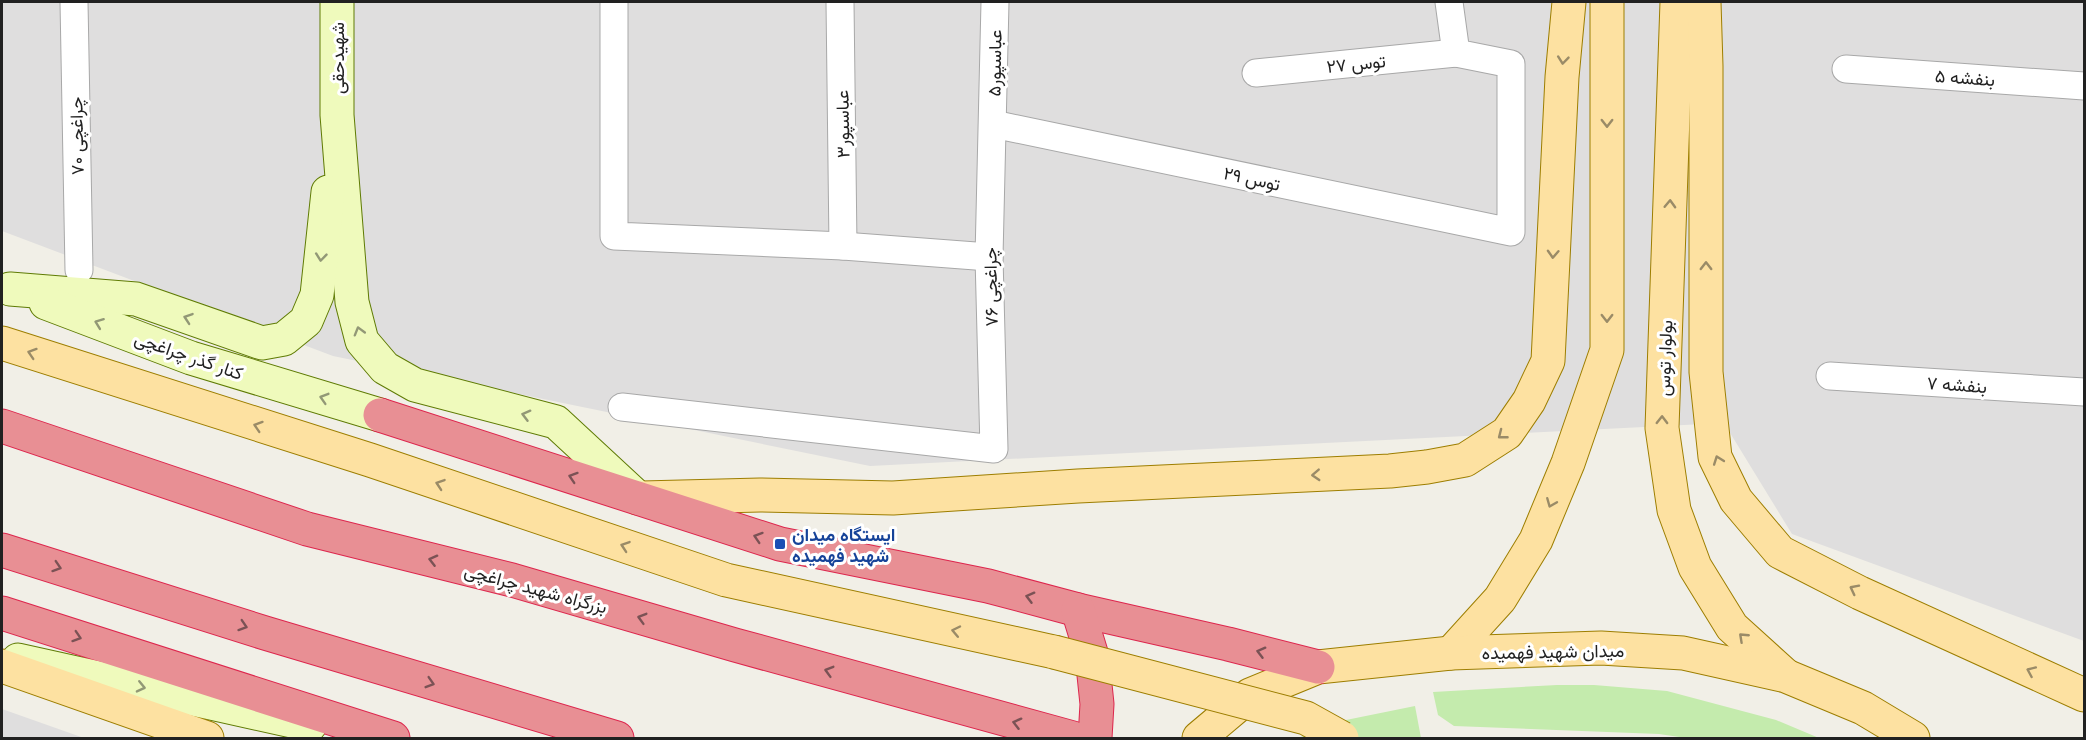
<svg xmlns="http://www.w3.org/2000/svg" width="2086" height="740" viewBox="0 0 2086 740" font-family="'Open Sans',Vazirmatn,sans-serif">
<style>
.residential{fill:#dfdede}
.grass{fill:#c4ebad}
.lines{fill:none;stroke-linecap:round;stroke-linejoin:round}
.street-casing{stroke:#a8a8a8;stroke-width:29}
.secondary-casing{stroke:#5f7b04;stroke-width:35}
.primary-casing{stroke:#9d7e00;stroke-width:35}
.highway-casing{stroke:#dd264d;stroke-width:35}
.street{stroke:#fff;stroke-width:27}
.secondary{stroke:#effabc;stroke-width:33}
.primary{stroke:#fde1a1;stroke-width:33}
.highway{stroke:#e88f94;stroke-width:33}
.primary-bridge-casing{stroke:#9d7e00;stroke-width:35;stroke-linecap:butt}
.primary-bridge{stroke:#fde1a1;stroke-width:33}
.oneway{stroke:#9a8b67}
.oneway2{stroke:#929876}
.oneway3{stroke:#7b5255}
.transit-dot{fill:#1a4fb4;stroke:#fff;stroke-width:2}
.labels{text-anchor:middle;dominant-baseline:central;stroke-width:6;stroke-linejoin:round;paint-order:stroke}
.street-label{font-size:18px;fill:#212121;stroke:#fff}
.transit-label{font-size:18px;font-weight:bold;fill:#164399;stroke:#fff;text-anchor:start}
</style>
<rect width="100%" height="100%" fill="#f1efe7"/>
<g class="residential">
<polygon points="2,2 2084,2 2084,641 1792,534 1724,423 870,466 333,356 2,231"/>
<polygon points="2,709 84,738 2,738"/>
</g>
<g class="grass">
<polygon points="1557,685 1594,685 1667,691 1776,720 1819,738 1686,738 1659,734 1454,726 1438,715 1433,692"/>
<polygon points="1415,706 1421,738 1298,738 1346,720"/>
</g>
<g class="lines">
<g class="street-casing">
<g id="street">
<polyline points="74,2 79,270"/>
<polyline points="614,2 614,236 843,246 989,257"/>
<polyline points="840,2 843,246"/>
<polyline points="1846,69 2084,86"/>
<polyline points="1256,73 1456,53"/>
<polyline points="993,124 1511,232 1511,64 1456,53 1449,2"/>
<polyline points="1830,376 2084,392"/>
<polyline points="622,407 994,449 989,257 995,2"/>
</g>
</g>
<g class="secondary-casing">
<g id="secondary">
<polyline points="337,2 337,115 352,302 362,341 385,368 415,385 556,422 638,498"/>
<polyline points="10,289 136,299 262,343 284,339 306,321 317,295 328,192"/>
<polyline points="46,303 191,358 380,415"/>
<polyline points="18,660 310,725"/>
</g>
</g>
<g class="primary-casing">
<g id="primary">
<polyline points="1677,2 1662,428 1674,510 1695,567 1732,627 1785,675"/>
<polyline points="1704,2 1706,66 1706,372 1715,457 1736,500 1780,552 1860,593 2084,695"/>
<polyline points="2,343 370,460 726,580 1054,652"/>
<polyline points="642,498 760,495 893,498 1078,486 1390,471 1427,467 1465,460 1507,433 1529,401 1548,361 1562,77 1569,2"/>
<polyline points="1451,653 1500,599 1536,540 1568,463 1607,350 1607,2"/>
<polyline points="2,666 207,738"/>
<polyline points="1199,738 1250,695 1318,667 1451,653 1601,648 1683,653 1786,676 1863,708 1913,738"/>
</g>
</g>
<g class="highway-casing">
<g id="highway">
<polyline points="380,415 780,544 988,586 1078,610 1228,644 1318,667"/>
<polyline points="2,426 307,529 512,580 735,645 1073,738"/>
<polyline points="2,550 265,633 617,738"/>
<polyline points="1078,610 1092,656 1097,704 1095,738"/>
<polyline points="2,613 393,738"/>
</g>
</g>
<use href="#street" class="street"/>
<use href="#secondary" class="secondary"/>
<use href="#primary" class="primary"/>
<use href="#highway" class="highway"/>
<g class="primary-bridge-casing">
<polyline id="primary-bridge" points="1054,652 1306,718 1342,738"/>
</g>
<use href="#primary-bridge" class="primary-bridge"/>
</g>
<defs><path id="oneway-chevron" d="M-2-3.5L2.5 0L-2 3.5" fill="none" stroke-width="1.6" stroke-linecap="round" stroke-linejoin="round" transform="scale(1.5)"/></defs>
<g class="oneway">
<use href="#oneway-chevron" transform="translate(1563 60) rotate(96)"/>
<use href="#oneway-chevron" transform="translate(1607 123) rotate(90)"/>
<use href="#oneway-chevron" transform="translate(1670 204) rotate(-88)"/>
<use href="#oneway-chevron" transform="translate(1553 254) rotate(93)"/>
<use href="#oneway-chevron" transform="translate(1706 266) rotate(-90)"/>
<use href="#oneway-chevron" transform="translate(1607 318) rotate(90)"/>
<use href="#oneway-chevron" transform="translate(32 353) rotate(-162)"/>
<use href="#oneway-chevron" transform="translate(1662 420) rotate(-89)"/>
<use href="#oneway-chevron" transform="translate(258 426) rotate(-162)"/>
<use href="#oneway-chevron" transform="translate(1502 435) rotate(142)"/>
<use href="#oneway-chevron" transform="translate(1718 460) rotate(-110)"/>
<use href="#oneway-chevron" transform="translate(1316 475) rotate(177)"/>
<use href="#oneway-chevron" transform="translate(440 484) rotate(-161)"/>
<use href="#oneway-chevron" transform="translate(1551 503) rotate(112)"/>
<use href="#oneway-chevron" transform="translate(625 546) rotate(-161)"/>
<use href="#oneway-chevron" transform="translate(1854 589) rotate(-153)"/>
<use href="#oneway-chevron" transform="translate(956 631) rotate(-168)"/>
<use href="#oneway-chevron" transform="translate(1743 637) rotate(-137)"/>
<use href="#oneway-chevron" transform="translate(2031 671) rotate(-156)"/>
</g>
<g class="oneway2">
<use href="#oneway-chevron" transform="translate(321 257) rotate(96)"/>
<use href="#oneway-chevron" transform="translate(188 318) rotate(-161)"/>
<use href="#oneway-chevron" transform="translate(99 323) rotate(-159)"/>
<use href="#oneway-chevron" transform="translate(359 331) rotate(-106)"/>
<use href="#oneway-chevron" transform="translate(324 398) rotate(-163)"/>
<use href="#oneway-chevron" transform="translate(526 415) rotate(-165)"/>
<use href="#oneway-chevron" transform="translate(141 687) rotate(13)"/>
</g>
<g class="oneway3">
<use href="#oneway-chevron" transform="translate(573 477) rotate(-162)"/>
<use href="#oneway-chevron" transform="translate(758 537) rotate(-162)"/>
<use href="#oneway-chevron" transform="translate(433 560) rotate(-166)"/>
<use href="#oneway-chevron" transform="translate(57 567) rotate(18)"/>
<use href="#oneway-chevron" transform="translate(1030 597) rotate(-165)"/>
<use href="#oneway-chevron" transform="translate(642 618) rotate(-164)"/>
<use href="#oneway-chevron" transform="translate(243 626) rotate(18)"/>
<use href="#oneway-chevron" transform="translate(77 637) rotate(18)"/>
<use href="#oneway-chevron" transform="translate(1261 652) rotate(-165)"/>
<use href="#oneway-chevron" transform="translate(829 671) rotate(-164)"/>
<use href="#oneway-chevron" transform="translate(430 683) rotate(17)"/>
<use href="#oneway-chevron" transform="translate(1017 723) rotate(-165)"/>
</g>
<rect class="transit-dot" x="774" y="538" width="12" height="12" rx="3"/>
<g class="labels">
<g class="street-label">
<text transform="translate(337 58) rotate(-90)">شهیدحقی</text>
<text transform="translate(994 63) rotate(-89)">عباسپور۵</text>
<text transform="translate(1356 63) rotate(-6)">توس ۲۷</text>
<text transform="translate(1965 77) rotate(4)">بنفشه ۵</text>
<text transform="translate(842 124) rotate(-91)">عباسپور۳</text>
<text transform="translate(76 136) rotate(-91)">چراغچی ۷۰</text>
<text transform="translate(1252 178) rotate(12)">توس ۲۹</text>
<text transform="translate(990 287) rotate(-91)">چراغچی ۷۶</text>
<text transform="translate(189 355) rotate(19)">کنار گذر چراغچی</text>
<text transform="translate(1664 358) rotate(-88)">بولوار توس</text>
<text transform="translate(1957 384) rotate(4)">بنفشه ۷</text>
<text transform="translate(536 588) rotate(15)">بزرگراه شهید چراغچی</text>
<text transform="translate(1553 651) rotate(-1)">میدان شهید فهمیده</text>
</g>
<g class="transit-label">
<text x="792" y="534">ایستگاه میدان<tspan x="792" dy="21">شهید فهمیده</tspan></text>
</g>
</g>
<rect width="2086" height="740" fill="none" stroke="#212121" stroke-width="6"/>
</svg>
